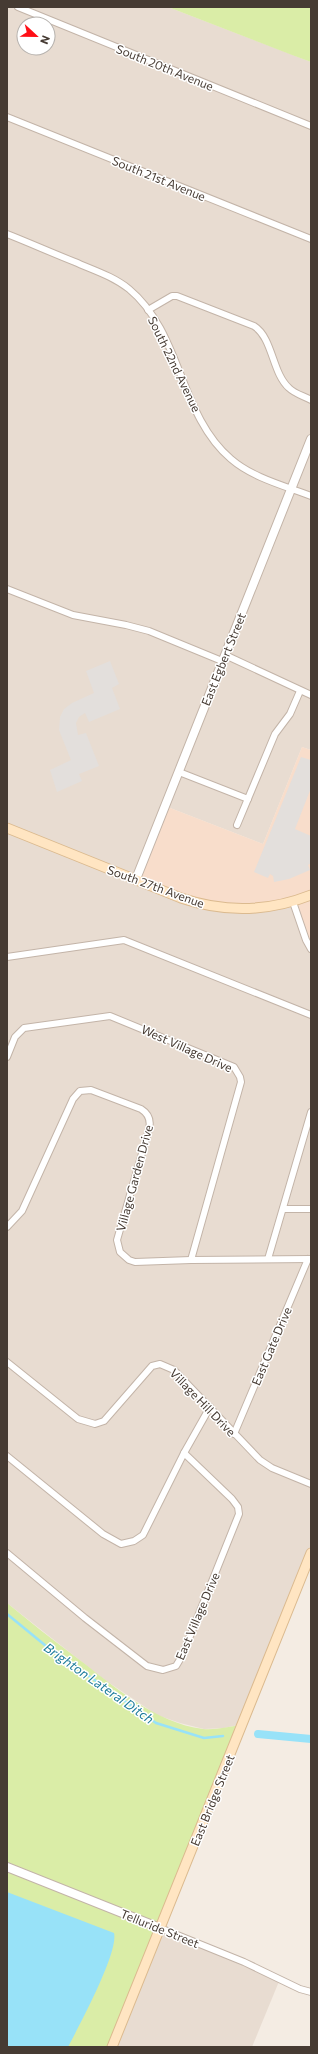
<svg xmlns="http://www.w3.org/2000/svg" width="318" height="2054" viewBox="0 0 318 2054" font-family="Commissioner,sans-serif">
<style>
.residential{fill:#e8dcd1;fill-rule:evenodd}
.commercial{fill:#f8ddcb}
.green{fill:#daeda7}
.parking{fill:#e3dfdc}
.water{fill:#98e2f8}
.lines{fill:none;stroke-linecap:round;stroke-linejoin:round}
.stream{stroke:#98e2f8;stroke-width:2.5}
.canal{stroke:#98e2f8;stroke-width:8}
.minor-casing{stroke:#c3b4a8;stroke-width:8}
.tertiary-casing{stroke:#c3b4a8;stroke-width:10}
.secondary-casing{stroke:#dbba8f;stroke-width:11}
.minor{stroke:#fff;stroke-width:6}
.tertiary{stroke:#fff;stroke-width:8}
.secondary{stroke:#ffe5c2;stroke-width:9}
.labels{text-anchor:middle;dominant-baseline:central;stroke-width:3;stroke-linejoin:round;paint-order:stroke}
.street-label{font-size:12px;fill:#463b33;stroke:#fff}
.water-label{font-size:13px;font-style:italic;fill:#1e7c9b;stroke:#fff}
</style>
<rect width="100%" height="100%" fill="#f4ece3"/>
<g class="residential">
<path d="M7,7h161l143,55v688l-9,-3 -39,97 -98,-38 128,96 18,47v604l-68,171 -19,4 -20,1 -24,-6 -23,-8 -52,-35 -98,-77zM24,24h24v24h-24z"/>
<polygon points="160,1928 280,1979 252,2047 112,2047"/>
</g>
<polygon class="commercial" points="302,747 311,750 311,949 292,902 222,908 136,879 165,806 263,844"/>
<g class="green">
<polygon points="168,7 311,7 311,62 292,55"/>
<path d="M7,1603c23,19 46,37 70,55 37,28 78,65 126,71 13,1 27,-2 40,-5l-131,323h-105z"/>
</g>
<g class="parking">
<polygon points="110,661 119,684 112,688 120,709 89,722 85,713 79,717 76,723 78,735 86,733 99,766 79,774 82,781 57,792 50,770 71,760 59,730 60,717 64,709 72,703 94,693 86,671"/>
<polygon points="301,757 311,760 311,788 295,829 311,836 311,863 308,865 310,870 289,879 274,882 273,876 270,874 268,878 254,872"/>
</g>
<path class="water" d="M7,1892l107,41c5,19 -35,93 -46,114h-61z"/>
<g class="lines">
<polyline class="stream" points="7,1614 46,1646 156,1723 204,1738 223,1736"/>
<polyline class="canal" points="258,1734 311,1739"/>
<g class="minor-casing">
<g id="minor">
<polyline points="18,7 311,126"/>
<polyline points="7,117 311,239"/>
<path d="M7,234c23,9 45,19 68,28 18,8 38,14 54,27 53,44 50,126 102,170 22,19 54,27 80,37"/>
<path d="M148,310l24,-14h5l77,30c19,12 18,47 35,62 6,6 15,8 22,12"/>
<polyline points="7,589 73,615 126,625 149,631 222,661"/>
<polyline points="225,655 311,695"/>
<polyline points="179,772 248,799"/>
<polyline points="237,825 275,734 290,714 300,691"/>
<polyline points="293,902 306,940 311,949"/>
<polyline points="7,957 124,940 311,1015"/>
<polyline points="7,1057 15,1037 24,1028 110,1016 234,1067 240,1077 241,1082 191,1260"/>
<polyline points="283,1209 311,1209"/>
<path d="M7,1227l15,-16 51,-112 7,-8 11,-1 50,19c8,5 10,12 8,20l-32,111 3,12 9,8 6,2 56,-2 120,-1"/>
<polyline points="268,1259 311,1112"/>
<polyline points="7,1362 78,1419 95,1424 104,1421 152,1366 160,1364 174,1370 260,1460 272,1468 311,1484"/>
<polyline points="234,1434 308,1259"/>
<polyline points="184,1453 210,1407"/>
<polyline points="7,1456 103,1534 121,1544 134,1541 143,1535 184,1453 232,1499 238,1507 239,1514 182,1656 176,1666 163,1670 147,1666 85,1618 7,1553"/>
<polyline points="160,1928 244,1962 300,1989 311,1992"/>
</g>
</g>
<g class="tertiary-casing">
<g id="tertiary">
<polyline points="136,879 311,439"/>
<polyline points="7,1867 160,1928"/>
</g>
</g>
<g class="secondary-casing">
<g id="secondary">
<path d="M7,828l174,70c44,15 87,14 130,-3"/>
<polyline points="112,2047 311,1553"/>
</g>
</g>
<use href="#minor" class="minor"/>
<use href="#tertiary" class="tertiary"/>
<use href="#secondary" class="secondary"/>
</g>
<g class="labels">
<g class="street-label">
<text transform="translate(165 67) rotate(22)">South 20th Avenue</text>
<text transform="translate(159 178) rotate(22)">South 21st Avenue</text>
<text transform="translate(175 364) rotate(64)">South 22nd Avenue</text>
<text transform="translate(223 659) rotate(-68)">East Egbert Street</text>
<text transform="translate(156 886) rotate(20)">South 27th Avenue</text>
<text transform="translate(187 1048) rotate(24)">West Village Drive</text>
<text transform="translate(134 1178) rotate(-75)">Village Garden Drive</text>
<text transform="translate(271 1346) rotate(-67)">East Gate Drive</text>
<text transform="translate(203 1402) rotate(46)">Village Hill Drive</text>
<text transform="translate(197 1616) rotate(-67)">East Village Drive</text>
<text transform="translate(212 1800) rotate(-68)">East Bridge Street</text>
<text transform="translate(160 1928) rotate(22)">Telluride Street</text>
</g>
<g class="water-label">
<text transform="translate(99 1683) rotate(35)">Brighton Lateral Ditch</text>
</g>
</g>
<rect width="318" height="2054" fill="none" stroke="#463b33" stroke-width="16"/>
<g transform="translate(36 36) rotate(112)"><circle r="19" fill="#ffffff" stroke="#b5b1ad"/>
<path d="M0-3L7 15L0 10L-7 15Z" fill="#ff0f16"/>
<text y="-6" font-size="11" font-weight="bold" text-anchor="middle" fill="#463b33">N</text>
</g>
</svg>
